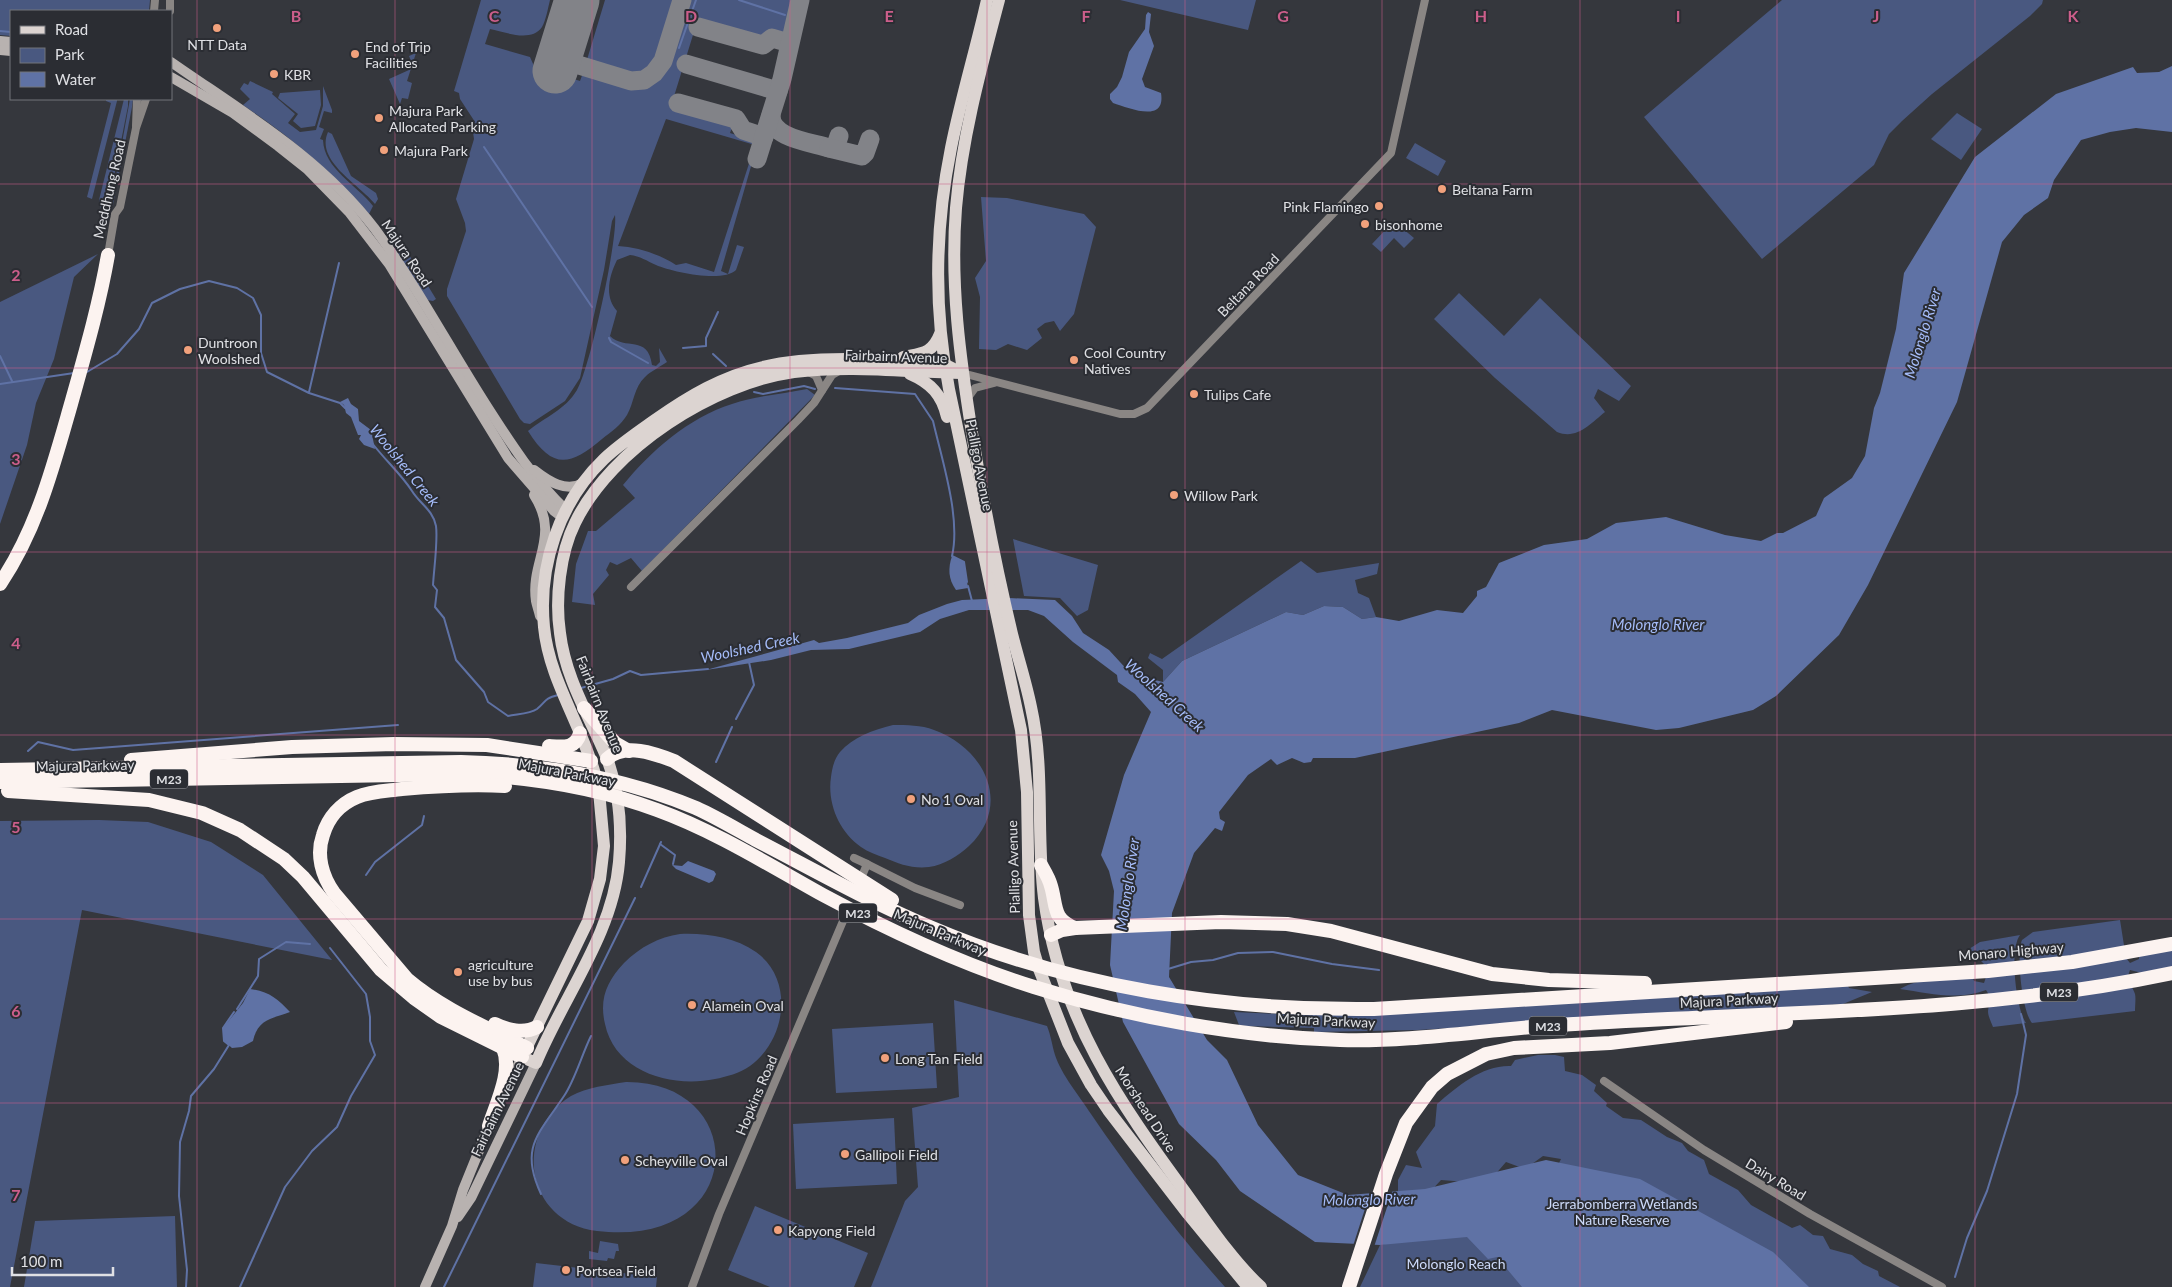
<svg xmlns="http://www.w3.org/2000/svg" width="2172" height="1287" viewBox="0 0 2172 1287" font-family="Lato,sans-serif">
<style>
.green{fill:#495880;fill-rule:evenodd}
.water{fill:#5f72a5}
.pier{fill:#35373d}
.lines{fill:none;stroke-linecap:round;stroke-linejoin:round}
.stream{stroke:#5f72a5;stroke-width:2}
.taxiway{stroke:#828388;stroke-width:19}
.runway{stroke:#828388;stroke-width:45}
.minor{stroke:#8a8684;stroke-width:8}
.secondary{stroke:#b8b2b0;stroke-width:10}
.primary{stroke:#dcd4d1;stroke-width:12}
.motorway{stroke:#fcf3f0;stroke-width:14}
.grid{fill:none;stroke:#cc5e8b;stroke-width:1;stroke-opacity:0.55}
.poi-dot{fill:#f1a17c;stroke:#2b2d33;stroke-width:2}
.labels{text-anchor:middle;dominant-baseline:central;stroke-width:4;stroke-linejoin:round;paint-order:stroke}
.shield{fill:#2b2d33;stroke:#a9aaaf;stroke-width:1}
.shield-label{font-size:12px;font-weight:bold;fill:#dfe0e4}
.poi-label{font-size:14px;fill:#dfe0e4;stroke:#2b2d33;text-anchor:start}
.street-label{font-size:14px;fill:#dfe0e4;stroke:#2b2d33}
.park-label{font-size:14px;fill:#cddaf9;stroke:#2b2d33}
.water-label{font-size:15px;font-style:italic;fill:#a5bcf9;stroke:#2b2d33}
.grid-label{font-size:16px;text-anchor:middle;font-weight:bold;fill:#cc5e8b;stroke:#2b2d33;stroke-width:4;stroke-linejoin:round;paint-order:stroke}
</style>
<rect width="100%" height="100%" fill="#35373d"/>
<g class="green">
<polygon points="0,0 150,0 149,11 11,11 11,36 0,35"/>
<path d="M481,0h69c-2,8 -4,20 -8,27 -11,16 -37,5 -52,2l-5,15 45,13 4,9 46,15 4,-11c30,10 55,27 80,-1l22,-69h110l-10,37c-8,-3 -19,-8 -23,3l-66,-18 -26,84 62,19 -3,8 28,9 -37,129 7,3 9,-29 7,2 -8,23c-13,13 -64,2 -80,-5 -9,-4 -16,-9 -26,-10l-13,5c-8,16 -13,37 0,51l-7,25c15,15 38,-2 42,29l4,1 4,-4 -1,-14 8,14c-7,5 -16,9 -22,15 -11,10 -11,26 -18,38 -6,10 -16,17 -25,24 -33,28 -50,30 -74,-8 17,-14 37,-21 49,-41 13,-21 41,-151 38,-175l-3,6 -8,49 -24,108 -15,23 -35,23 -6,-1 -4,-4 -73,-123v-7l19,-58 -1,-8 -9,-24 18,-60 -1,-7 -4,-6 6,-4 -15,-23 -1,-6 -5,-2zM666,119l89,26 -41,127 -28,-9 -10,2c-17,-11 -39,-18 -58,-19z"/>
<path d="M605,0h74c-7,22 -15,80 -45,77 -16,-1 -33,-9 -48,-14z"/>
<polygon points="1120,0 1256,0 1248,30"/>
<polygon points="1782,0 2043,0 2042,4 2030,16 1932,94 1902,121 1889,134 1874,165 1762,259 1644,117"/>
<polygon points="416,53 407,81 412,83 408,99 402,98 400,104 389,79 409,70 411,66 408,63 411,61 409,56"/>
<path d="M250,81l23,11 -1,2 23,20 -7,9 12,9 16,-2 7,-24v-20l9,24v3l-8,-2 -5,16 5,2 -4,10 3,1c1,29 34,45 50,66l-4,8c-37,-43 -79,-77 -126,-109l7,-6 -10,-10 4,-6 4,2z"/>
<polygon points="320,90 321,105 315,126 301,128 293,121 298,114 278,98 280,93"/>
<polygon points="106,99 117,99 117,101 92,199 87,197 111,103 106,101"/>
<polygon points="124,99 128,99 128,106 109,202 105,210 100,207 99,200"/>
<polygon points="130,99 133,99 132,107 113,205 110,209"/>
<polygon points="1957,113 1982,129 1961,160 1931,139"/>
<path d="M328,132l4,2 19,42 25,17 2,6 -3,5c-16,-20 -60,-43 -47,-72z"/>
<polygon points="1415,143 1446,161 1438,176 1406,158"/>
<polygon points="981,197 1007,198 1084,214 1096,227 1074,314 1060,331 1054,321 1045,323 1037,329 1042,338 1027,350 1008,344 996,350 979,349 980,297 975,278 986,261"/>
<polygon points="1396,223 1414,238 1404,248 1394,238 1381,252 1372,244 1390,225 1392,228"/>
<polygon points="395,232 436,299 433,301 427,300 393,246"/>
<polygon points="98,254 74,277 54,359 36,403 27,445 0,524 0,302"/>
<path d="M1459,293l45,43 36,-38 91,88 -12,15 -21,-12 -4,9 11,14c-15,12 -28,28 -48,20l-62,-54 -61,-59z"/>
<path d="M807,389l8,6 -173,176 -11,-13 -14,7 -7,-3 -4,8 3,5 -16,19 2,11 -23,-3 4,-38 12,-33h8l39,-33 -12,-13c28,-34 65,-67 109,-81 24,-8 50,-10 75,-15z"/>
<polygon points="1013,539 1098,565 1088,610 1077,616 1060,598 1024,596"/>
<polygon points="1301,561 1317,573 1379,563 1377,574 1355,580 1358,593 1369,598 1376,617 1362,619 1343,607 1324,606 1303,615 1286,612 1182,661 1163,682 1163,670 1148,658 1150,653 1162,659"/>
<path d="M893,725c14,0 28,0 41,5 50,18 79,74 35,116 -11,10 -25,19 -40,21 -16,2 -30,-3 -44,-9 -8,-3 -17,-6 -24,-11 -22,-15 -34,-44 -30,-70 1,-8 3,-18 9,-25 13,-15 33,-22 53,-27z"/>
<polygon points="99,820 148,822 211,842 263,875 332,960 82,910 10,1287 0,1287 0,821"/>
<path d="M2120,920l6,38 4,5 9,-4v-3l33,-7v19l-30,5 -12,-3c-5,12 2,14 5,24 1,4 0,12 0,17l-103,12c-10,-12 -16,-69 -10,-83l11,-8z"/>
<path d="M680,934c27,-1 54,3 76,18 39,28 30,88 -6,114 -10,7 -24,11 -35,13 -44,9 -100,-7 -110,-55 -6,-25 2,-43 19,-61 16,-16 35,-26 56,-29z"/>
<path d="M2020,935c-11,14 -4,74 6,88l-33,4c-2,-5 -5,-11 -5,-16 1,-8 3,-14 -2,-21 -27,11 -58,3 -86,-1 20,-12 51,-10 73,-11l1,3 10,2 2,-6 -1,-12 -16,-16 11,-7z"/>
<polygon points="1848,986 1849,988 1872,992 1843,1004 1418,1030 1314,1032 1314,1028 1246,1026 1239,1025 1234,1012 1304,1015"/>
<path d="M954,1000l93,26c4,10 5,19 8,29 6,19 25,42 36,59 41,60 85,118 134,173h-354l34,-86 13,-14 -6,-79 47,-11z"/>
<polygon points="933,1023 937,1088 836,1093 832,1029"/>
<path d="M1538,1055h17l9,2 1,14 17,4 14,10 -2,6 13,12 -1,3 17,12 18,2 26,17 15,6 6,8 16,9 5,14 29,16 13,15 41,23 8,-3 13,10 10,1 7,13 22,6 11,9 15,7 1,5 21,11h-540l20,-42 153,-29 28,-57 -18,-3 -18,13 -19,-7 -13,15 -26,5 -26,-2 -13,14 -30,-3v-11l8,-15 16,3 -6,-16 19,-26 2,-22c21,-18 45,-39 74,-38l4,-6z"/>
<path d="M626,1082c125,-1 123,167 -29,149 -72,-9 -85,-98 -26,-135 16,-9 37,-11 55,-14z"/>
<polygon points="894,1118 897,1184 796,1189 793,1124"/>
<polygon points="755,1206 868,1253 854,1287 770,1287 728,1270"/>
<polygon points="175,1216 177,1287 24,1287 35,1221"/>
<polygon points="600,1241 618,1244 619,1251 616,1251 614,1259 608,1258 607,1261 589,1259 589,1251 598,1253"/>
<polygon points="536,1263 657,1277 656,1287 533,1287"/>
</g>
<g class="water">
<path d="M1148,12l3,2 -2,18 5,14 -12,33 3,8 16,6c5,31 -32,15 -48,10l-3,-4v-5l7,-7 5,-10 7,-25 16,-23 1,-14z"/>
<polygon points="2172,66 2172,132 2136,128 2110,132 2081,140 2054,180 2048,198 2024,215 2002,242 1957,402 1868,585 1839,635 1776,696 1753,710 1679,728 1656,730 1552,710 1519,723 1355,758 1313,758 1311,762 1304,763 1292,758 1277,765 1271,759 1248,775 1219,812 1220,819 1225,822 1222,831 1215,828 1194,853 1172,913 1169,977 1207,1040 1227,1060 1258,1125 1298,1175 1348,1195 1425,1189 1546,1160 1640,1179 1773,1252 1809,1287 1522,1287 1497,1257 1488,1259 1467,1237 1380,1245 1315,1242 1240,1191 1216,1160 1179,1124 1123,1022 1110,965 1114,891 1109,871 1101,855 1124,775 1151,712 1135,694 1118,682 1117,675 1073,642 1044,616 1028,610 969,610 940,619 920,632 849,649 811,650 771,660 706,670 814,640 819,643 847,638 908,623 919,615 947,604 962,600 1009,598 1055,600 1072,616 1083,633 1109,650 1131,674 1163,682 1182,661 1286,612 1303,615 1324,606 1343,607 1362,619 1376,617 1399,621 1437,610 1463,613 1477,596 1477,591 1486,587 1499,563 1544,545 1587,539 1616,523 1666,517 1725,535 1761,541 1777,533 1783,533 1816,516 1824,498 1852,478 1865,456 1874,408 1880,393 1896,329 1904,273 1975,157 2056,94 2133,67 2137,73 2159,72"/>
<polygon points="348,398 351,404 358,409 359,421 371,430 375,449 364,445 359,439 361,435 358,435 351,417 346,413 344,405 340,402"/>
<path d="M952,556l12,6 4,26 -12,2c-8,-11 -8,-22 -4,-34z"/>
<polygon points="688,861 714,871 716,874 713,881 709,883 676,869 672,865 682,866"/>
<path d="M250,989c18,2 28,10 40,23 -19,7 -32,7 -37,29l-11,6 -10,1 -8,-7 -1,-13 20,-25z"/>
</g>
<polygon class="pier" points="1393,1189 1374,1247 1353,1246 1371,1190"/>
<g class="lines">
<g class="stream">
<polyline points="739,0 785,15"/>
<polyline points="0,31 11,32"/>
<polyline points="679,48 696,0"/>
<polyline points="484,147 592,307"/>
<polyline points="609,338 611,342 648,363"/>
<polyline points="683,348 706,346 706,338 718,312"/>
<polyline points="713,354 726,366"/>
<polyline points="0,356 12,381"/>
<polyline points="87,372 117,354 139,329 152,303 180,289 209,281 237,288 253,298 261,315 261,353 267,372 309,393 340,403 345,408"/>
<polyline points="0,384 74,373"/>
<path d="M835,388l80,6 18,27c9,39 28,97 19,135l12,6 3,20"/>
<polyline points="309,392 339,263"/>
<polyline points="754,392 763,394 804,386 815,389"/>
<path d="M372,443c13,17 29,31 40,48 8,13 21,19 24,35 2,15 -2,42 -3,59l4,5 -2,17 9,11 12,42 28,32 4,10 20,14c9,-2 22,-2 29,-7 10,-8 6,-10 21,-14"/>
<polyline points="968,586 972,601"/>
<polyline points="581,688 613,679 630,671 641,675 708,669"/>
<polyline points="736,719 754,685 749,662"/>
<polyline points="28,751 38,742 73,750 398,725"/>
<polyline points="716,762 732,727"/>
<polyline points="660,844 675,855 673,864"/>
<polyline points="366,875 375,862 422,825 424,816"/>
<polyline points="641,887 661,842"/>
<polyline points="1168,969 1191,962 1213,960 1238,953 1273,952 1332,964 1379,970"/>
<polyline points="237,1009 258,976 259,959 286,942 310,944"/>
<path d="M541,1194c-22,-47 -2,-60 23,-98 11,-16 18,-42 27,-60"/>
<polyline points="1955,1277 1967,1238 1987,1191 2017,1094 2026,1035 2021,1014"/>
<polyline points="186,1287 187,1270 179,1196 180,1142 189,1111 191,1096 214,1069 229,1045 224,1041 223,1028 234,1012"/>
<polyline points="240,1287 285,1187 312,1151 337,1127 351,1096 375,1055 370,1041 370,1017 366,994 330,948"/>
<polyline points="444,1287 635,898"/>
</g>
<g class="taxiway">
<polyline points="698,27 763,45 772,38 789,43"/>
<polyline points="559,59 631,81 644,80 654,73 663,61 682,0"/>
<polyline points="686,64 778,91"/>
<polyline points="678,103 736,119 743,130 764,137"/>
<path d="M771,115c-1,23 39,27 58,33l7,-3 3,-9"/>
<polyline points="829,148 862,156 865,153 870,139"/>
<polyline points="757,159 782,79 800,0"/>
</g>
<polyline class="runway" points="555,71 577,0"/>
<g class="minor">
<polyline points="154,11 155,0"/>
<polyline points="170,11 170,0"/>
<polyline points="136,126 137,99"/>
<polyline points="108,255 115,214 120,207 136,128 146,99"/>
<polyline points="807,371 816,376 822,390"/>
<polyline points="962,373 1120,414 1134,414 1147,408 1391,153 1425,0"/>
<polyline points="967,399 975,388 994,383"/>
<polyline points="631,587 798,420 814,403 832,375 839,371"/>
<polyline points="854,858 867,864"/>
<polyline points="862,876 867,864 915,888 960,905"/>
<polyline points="1604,1081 1704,1150 1810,1214 1942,1287"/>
<polyline points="692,1287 719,1214 846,914"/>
</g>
<g class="secondary">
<polyline points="0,41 11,42"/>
<polyline points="0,50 11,51"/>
<path d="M171,62c73,51 149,95 204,167 42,57 75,120 113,179 25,39 45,70 78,102"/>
<polyline points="171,77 233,113 278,146 307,169 349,212 389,264 508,458 554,511 562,517"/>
<path d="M534,470c14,11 32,23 49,13"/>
<path d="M534,495c27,42 -4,66 2,106 1,5 3,10 4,15"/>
<polyline points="506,1089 522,1057"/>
<polyline points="458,1217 471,1198 536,1063"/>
<polyline points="425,1287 452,1226 463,1190 491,1121"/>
</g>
<g class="primary">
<path d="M987,0c-11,49 -26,98 -36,148 -16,79 -17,162 -2,241l72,341 6,62 2,123 5,37 5,17 29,74 23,42 17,25 80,104 60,73"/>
<path d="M999,0c-18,68 -37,137 -43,208 -6,76 4,150 16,225 11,67 24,134 40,201 6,24 14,48 19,73 14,63 5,127 13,191 16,120 75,204 144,298 22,31 45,65 73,91"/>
<path d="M903,357c19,-4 29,-3 37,-23"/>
<path d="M846,359l50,1 48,4 18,9c-55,-1 -112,-8 -168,-1 -80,11 -183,76 -219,151 -15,30 -20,76 -15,110 5,44 29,83 46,123 13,33 16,71 13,106 -6,72 -56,135 -83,201l-14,-6 66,-136 12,-42 4,-33 -5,-55 -4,-17c-14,-50 -46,-95 -51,-147 -6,-61 15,-125 60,-168 16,-15 34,-27 51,-39 34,-24 68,-44 108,-53 27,-7 55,-8 83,-8z"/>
<path d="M910,374c21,9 32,21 37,43"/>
</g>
<g class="motorway">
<path d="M0,584c37,-55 53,-117 71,-180 14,-50 28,-98 37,-149"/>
<polyline points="584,708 615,743 629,751"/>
<path d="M549,746c14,1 27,3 31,-13"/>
<path d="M607,759c17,-17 49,-5 67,2l218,139"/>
<polyline points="131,760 292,747 394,744 487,745 591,761"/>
<path d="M0,770l461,-8c80,2 161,15 235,46 20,9 40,21 60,32 58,30 116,63 176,88 139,59 292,83 442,81l614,-38 84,-9 100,-18"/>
<path d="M0,782l456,-8c68,2 137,12 201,36 58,21 112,55 166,85 67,36 138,69 211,92 96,30 205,50 306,53 68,2 136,-9 204,-14 41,-3 83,-5 124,-7 168,-8 339,-11 504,-46"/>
<path d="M505,786c-34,-2 -68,0 -103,3 -15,2 -31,2 -45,8 -17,7 -29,21 -34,38 -7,20 -1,41 11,58l73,86c35,30 79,48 120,69"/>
<polyline points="8,791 149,800 202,813 240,830 284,859 303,877 381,970 414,998 441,1017 522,1057"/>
<path d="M1041,865c4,7 8,13 10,21 6,20 1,33 24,42"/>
<polyline points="1051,935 1062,930 1075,928 1221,922 1287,924 1331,931 1492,974 1549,980 1645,983"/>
<path d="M495,1024c12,6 29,10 42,3"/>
<path d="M489,1126c7,-22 24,-55 14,-78"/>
<polyline points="1349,1287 1386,1174 1406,1123 1432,1087 1447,1074 1486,1054 1514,1048 1610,1043 1786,1022"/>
</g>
</g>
<path class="grid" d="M197,0v1287M395,0v1287M592,0v1287M790,0v1287M987,0v1287M1185,0v1287M1382,0v1287M1580,0v1287M1777,0v1287M1975,0v1287M0,184h2172M0,368h2172M0,552h2172M0,735h2172M0,919h2172M0,1103h2172"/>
<g class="poi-dot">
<circle cx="217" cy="28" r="5"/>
<circle cx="355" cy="54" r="5"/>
<circle cx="274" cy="74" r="5"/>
<circle cx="379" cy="118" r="5"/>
<circle cx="384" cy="150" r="5"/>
<circle cx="1442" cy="189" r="5"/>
<circle cx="1379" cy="206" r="5"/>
<circle cx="1365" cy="224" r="5"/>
<circle cx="188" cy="350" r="5"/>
<circle cx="1074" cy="360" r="5"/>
<circle cx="1194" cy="394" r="5"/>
<circle cx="1174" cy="495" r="5"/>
<circle cx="911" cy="799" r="5"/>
<circle cx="458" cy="972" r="5"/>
<circle cx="692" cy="1005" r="5"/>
<circle cx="885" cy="1058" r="5"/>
<circle cx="845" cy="1154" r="5"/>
<circle cx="625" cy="1160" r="5"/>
<circle cx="778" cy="1230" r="5"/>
<circle cx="566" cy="1270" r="5"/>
</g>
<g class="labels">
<g class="shield">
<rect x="150" y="769.5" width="38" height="19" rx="4"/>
<rect x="839" y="903.5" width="38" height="19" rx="4"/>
<rect x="2040" y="982.5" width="38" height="19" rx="4"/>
<rect x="1529" y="1016.5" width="38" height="19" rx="4"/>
</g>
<g class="shield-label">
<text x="169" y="779">M23</text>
<text x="858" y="913">M23</text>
<text x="2059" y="992">M23</text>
<text x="1548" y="1026">M23</text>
</g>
<g class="poi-label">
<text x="217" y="44" text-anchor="middle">NTT Data</text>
<text x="365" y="46">End of Trip<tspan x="365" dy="16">Facilities</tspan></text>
<text x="284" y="74">KBR</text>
<text x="389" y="110">Majura Park<tspan x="389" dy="16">Allocated Parking</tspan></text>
<text x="394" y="150">Majura Park</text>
<text x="1452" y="189">Beltana Farm</text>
<text x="1369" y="206" text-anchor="end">Pink Flamingo</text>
<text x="1375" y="224">bisonhome</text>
<text x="198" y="342">Duntroon<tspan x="198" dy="16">Woolshed</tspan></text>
<text x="1084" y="352">Cool Country<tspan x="1084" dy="16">Natives</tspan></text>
<text x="1204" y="394">Tulips Cafe</text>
<text x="1184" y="495">Willow Park</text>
<text x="921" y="799">No 1 Oval</text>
<text x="468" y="964">agriculture<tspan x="468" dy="16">use by bus</tspan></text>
<text x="702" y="1005">Alamein Oval</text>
<text x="895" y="1058">Long Tan Field</text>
<text x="855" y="1154">Gallipoli Field</text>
<text x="635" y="1160">Scheyville Oval</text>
<text x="788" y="1230">Kapyong Field</text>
<text x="576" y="1270">Portsea Field</text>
</g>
<g class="street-label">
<text transform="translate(109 189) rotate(-77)">Meddhung Road</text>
<text transform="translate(407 253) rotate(56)">Majura Road</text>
<text transform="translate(1248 285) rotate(-46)">Beltana Road</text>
<text transform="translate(896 356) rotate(2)">Fairbairn Avenue</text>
<text transform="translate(980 465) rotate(79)">Pialligo Avenue</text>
<text transform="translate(600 704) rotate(68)">Fairbairn Avenue</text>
<text transform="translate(85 765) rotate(-1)">Majura Parkway</text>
<text transform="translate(567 772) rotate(11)">Majura Parkway</text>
<text transform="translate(1013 867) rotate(-92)">Pialligo Avenue</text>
<text transform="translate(940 932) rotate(23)">Majura Parkway</text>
<text transform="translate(2011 951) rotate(-5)">Monaro Highway</text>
<text transform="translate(1729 1000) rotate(-3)">Majura Parkway</text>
<text transform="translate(1326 1020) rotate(3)">Majura Parkway</text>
<text transform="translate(756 1095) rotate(-67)">Hopkins Road</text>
<text transform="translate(497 1109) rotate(-64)">Fairbairn Avenue</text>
<text transform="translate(1146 1109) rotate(57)">Morshead Drive</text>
<text transform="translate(1776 1179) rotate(31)">Dairy Road</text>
</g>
<g class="park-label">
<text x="1622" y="1203">Jerrabomberra Wetlands<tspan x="1622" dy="16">Nature Reserve</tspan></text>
<text x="1456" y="1263">Molonglo Reach</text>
</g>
<g class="water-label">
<text transform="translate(1922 333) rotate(-73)">Molonglo River</text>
<text transform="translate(405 465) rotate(51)">Woolshed Creek</text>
<text x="1658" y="624">Molonglo River</text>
<text transform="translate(750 647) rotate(-12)">Woolshed Creek</text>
<text transform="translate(1165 695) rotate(42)">Woolshed Creek</text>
<text transform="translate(1127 884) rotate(-82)">Molonglo River</text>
<text transform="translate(1369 1199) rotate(-1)">Molonglo River</text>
</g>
</g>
<g class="grid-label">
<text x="296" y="22">B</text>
<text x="494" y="22">C</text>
<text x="691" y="22">D</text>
<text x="889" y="22">E</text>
<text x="1086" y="22">F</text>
<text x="1283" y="22">G</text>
<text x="1481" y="22">H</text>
<text x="1678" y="22">I</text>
<text x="1876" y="22">J</text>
<text x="2073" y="22">K</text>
<text x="16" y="281">2</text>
<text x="16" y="465">3</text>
<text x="16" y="649">4</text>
<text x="16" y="833">5</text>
<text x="16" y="1017">6</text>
<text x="16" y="1201">7</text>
</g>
<rect x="10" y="10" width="162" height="90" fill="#2b2d33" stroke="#73757a"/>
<rect x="20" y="26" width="25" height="8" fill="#dcd4d1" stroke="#73757a"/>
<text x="55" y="35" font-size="15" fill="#dfe0e4">Road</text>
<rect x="20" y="48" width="25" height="15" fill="#495880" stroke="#73757a"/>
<text x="55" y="60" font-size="15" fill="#dfe0e4">Park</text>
<rect x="20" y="72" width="25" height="15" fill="#5f72a5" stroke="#73757a"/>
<text x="55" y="85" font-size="15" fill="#dfe0e4">Water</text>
<path d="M12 1267v8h101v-8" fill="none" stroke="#dfe0e4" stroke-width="2.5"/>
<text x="20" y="1267" font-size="15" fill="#dfe0e4" stroke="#2b2d33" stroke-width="4" paint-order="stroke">100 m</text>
</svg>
